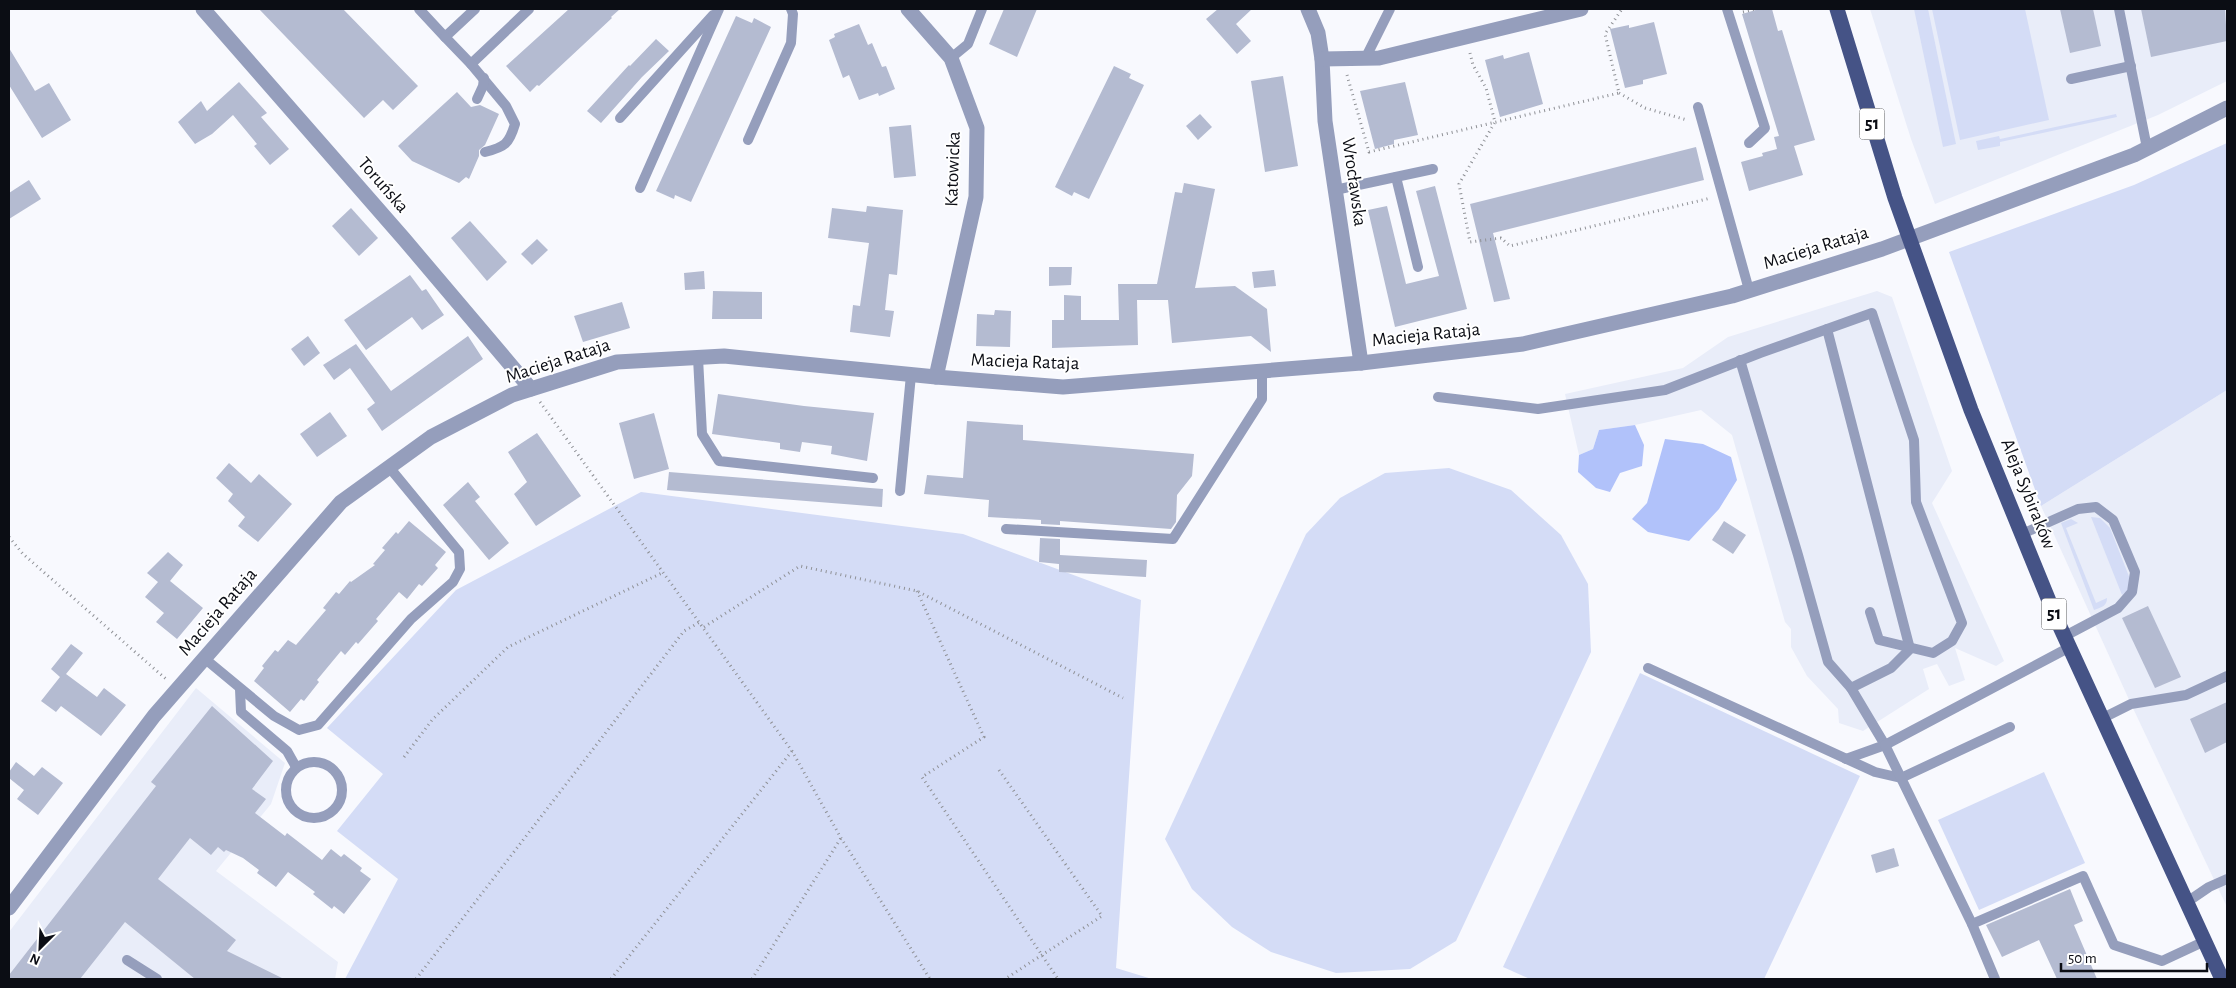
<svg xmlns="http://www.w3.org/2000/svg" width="2236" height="988" viewBox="0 0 2236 988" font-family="'Alegreya Sans',sans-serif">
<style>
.built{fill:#e9edf9}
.green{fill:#d4dcf6}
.forest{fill:#b1c2fa}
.building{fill:#b4bbd1}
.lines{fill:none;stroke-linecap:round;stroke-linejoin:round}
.path{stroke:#8f9196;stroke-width:3;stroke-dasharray:1 4;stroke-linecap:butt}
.lane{stroke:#959ebc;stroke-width:10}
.street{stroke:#959ebc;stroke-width:15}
.primary{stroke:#455386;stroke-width:15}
.labels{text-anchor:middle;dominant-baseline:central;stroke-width:4;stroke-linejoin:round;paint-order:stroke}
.shield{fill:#fff;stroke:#54565a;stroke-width:1}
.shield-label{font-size:18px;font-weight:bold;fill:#0b0d14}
.street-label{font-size:19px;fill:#0b0d14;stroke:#fff}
</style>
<rect width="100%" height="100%" fill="#f8f9fe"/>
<g class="built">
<polygon points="1870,9 2227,9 2227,81 2158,115 1935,204 1911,139"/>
<polygon points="1877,291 1892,297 1952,471 1932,503 2004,661 1996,666 1955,648 1965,680 1949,686 1937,664 1923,669 1929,689 1863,731 1839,723 1838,709 1807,676 1791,647 1791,629 1785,622 1732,435 1701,410 1635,425 1599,430 1593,449 1579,455 1565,394 1683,368 1728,337"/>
<polygon points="2227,390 2227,907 2131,704 2041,506"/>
<polygon points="196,688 285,763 271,804 216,871 338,962 335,979 9,979 9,932"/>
</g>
<g class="green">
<polygon points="1914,9 1928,9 1956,144 1943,147"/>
<polygon points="1932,9 2025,9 2049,120 1960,140"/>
<polygon points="2116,114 2117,117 2000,142 2000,146 1978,150 1976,141 1999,136 2000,139"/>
<polygon points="2227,143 2227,390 2041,506 1949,252 2134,185"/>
<polygon points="1449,468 1511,490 1561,535 1588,584 1591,652 1456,941 1410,969 1336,973 1271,952 1232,927 1192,889 1165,839 1306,534 1340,498 1385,473"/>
<polygon points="641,492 963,534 1141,600 1116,968 1152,979 345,979 398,879 337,831 383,774 327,728 456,590"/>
<polygon points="2091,517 2100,518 2110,528 2130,579 2128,590 2122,595"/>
<path d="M2071,519l7,4 -12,5 30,75 11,-5c0,8 -5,9 -13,12l-33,-87z"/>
<polygon points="1640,673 1860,776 1764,979 1530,979 1503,967"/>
<polygon points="2044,772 2085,863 1979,910 1938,820"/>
</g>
<g class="forest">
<polygon points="1635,425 1644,445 1642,466 1620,473 1610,492 1596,488 1578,472 1579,455 1593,449 1599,430"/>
<polygon points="1665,439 1703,444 1731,457 1737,480 1719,509 1689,541 1648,532 1632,519 1647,503"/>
</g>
<g class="building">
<polygon points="259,9 343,9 418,86 393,110 383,100 364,118"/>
<polygon points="569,9 620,9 611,17 612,18 539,86 537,85 530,92 506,66"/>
<polygon points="1004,9 1037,9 1017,57 989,44"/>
<polygon points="1218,9 1252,9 1236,24 1251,41 1237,54 1206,19"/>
<polygon points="1759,9 1772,9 1778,31 1782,30 1815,140 1794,146 1803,175 1749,191 1741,162 1763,156 1762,153 1777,149 1774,137 1779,136 1742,14"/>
<polygon points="2060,9 2093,9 2101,46 2070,53"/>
<polygon points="2141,9 2225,9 2227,41 2151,57"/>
<polygon points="736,16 752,23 754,18 771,27 691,202 675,195 674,199 656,191"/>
<polygon points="1654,22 1667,74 1643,80 1643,84 1625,88 1610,29 1629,25 1629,28"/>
<polygon points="859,24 868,45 872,43 882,67 886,66 895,89 879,96 878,93 859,100 849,75 843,78 829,40 835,37 834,34"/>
<polygon points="656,39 669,51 642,77 601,123 587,111 629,65 630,66"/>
<polygon points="9,48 35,91 49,83 71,120 42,138 9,85"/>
<polygon points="1529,52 1543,104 1500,117 1485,60 1503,55 1504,59"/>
<polygon points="1114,66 1131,74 1129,78 1144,85 1089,199 1074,192 1072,196 1055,187"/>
<polygon points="1283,76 1298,166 1265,172 1251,81"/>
<polygon points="239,82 267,113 261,117 289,149 270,165 254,146 257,144 233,115 212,134 195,144 178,122 201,101 207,111"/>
<polygon points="1405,82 1418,135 1394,140 1394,144 1375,149 1360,91"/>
<polygon points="457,92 471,107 480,105 499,114 485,145 479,150 479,156 469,179 466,177 459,183 412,161 398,146"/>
<polygon points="1200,114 1212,127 1198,140 1186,126"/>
<polygon points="911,125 916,176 894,178 889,127"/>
<polygon points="1696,147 1704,180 1493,233 1510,299 1494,302 1470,204"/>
<polygon points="29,180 41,199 9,219 9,193"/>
<polygon points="1184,183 1215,189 1195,288 1235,286 1267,309 1271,352 1251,336 1172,343 1168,300 1137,300 1138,345 1052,348 1052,320 1064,320 1064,295 1081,296 1081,320 1119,320 1118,284 1157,284 1175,192 1182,193"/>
<polygon points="1435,186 1467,309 1395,327 1368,210 1387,206 1406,284 1439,276 1416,191"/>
<polygon points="867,206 903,210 897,275 889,274 885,310 894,311 890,337 850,332 853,305 860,306 869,243 828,238 832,208 866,212"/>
<polygon points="351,208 378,238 359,256 332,226"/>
<polygon points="470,221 507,262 487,281 451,238"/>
<polygon points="537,239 548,250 532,265 521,254"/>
<polygon points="1049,267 1072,267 1071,285 1049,286"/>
<polygon points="1274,270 1276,286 1254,288 1252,272"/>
<polygon points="704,271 705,289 685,290 684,273"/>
<polygon points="410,275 422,291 426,289 444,315 422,330 412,317 366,350 344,320"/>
<polygon points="713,291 762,292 762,319 712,319"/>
<polygon points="622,302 630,328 583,342 574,316"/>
<polygon points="995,310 1011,311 1010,347 976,346 977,314 994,315"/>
<polygon points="308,336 320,353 304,366 291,349"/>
<polygon points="468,336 483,359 382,431 367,409 375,403 350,368 334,380 323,365 356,344 391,391"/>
<polygon points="718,394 804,406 874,413 867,461 831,454 832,446 802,442 800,452 780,449 780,443 712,434"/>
<polygon points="330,412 347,436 317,457 300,434"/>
<polygon points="654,413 669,469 634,479 619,423"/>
<polygon points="967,421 1023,425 1023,440 1194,454 1192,476 1177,495 1176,522 1171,529 1060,521 1060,525 1041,524 1041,520 988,517 989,500 924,494 927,475 963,478"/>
<polygon points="537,433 581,496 536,526 514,494 527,482 508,452"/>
<polygon points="229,463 251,483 259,474 292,504 258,542 238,526 245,517 228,501 233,494 216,478"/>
<polygon points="669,472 883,489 882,507 667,490"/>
<polygon points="468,482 480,497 475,501 509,543 489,560 443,505"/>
<polygon points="409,521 446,552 435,565 438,568 422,586 419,584 407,599 399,592 376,619 378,621 358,644 356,642 345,655 341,651 317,680 319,682 304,701 301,699 290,712 254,681 264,668 262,666 275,650 278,652 288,640 296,645 326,610 323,608 336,592 339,594 350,581 351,582 375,565 373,564 385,550 382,548 396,532 398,534"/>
<polygon points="1724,521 1746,535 1733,554 1712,540"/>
<polygon points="1040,538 1060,539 1060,555 1147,560 1146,577 1059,572 1059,564 1039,562"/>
<polygon points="168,552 183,565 170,581 203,608 177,639 156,622 164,613 145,597 158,582 147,573"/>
<polygon points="2148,606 2181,677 2155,688 2122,618"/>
<polygon points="71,644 83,653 66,674 97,697 104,688 126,705 101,736 61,706 56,712 41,701 60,677 51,669"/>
<polygon points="2227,702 2227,742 2205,753 2190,719"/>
<polygon points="212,706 273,761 252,789 266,799 255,813 285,836 287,833 322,860 331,849 341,857 344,854 362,868 360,871 371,879 344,914 334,906 332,909 313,894 315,892 288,872 276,887 257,873 259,870 243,858 226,850 224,852 218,847 211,855 190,838 158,879 236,940 227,951 284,979 195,979 125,922 80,979 9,979 9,975 156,786 151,782"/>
<polygon points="16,762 34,776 42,767 63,783 38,815 17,799 24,790 9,778 9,772"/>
<polygon points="1894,848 1899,866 1876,873 1871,855"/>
<polygon points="2070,889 2083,921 2074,925 2097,979 2057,979 2039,940 2002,957 1986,925"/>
</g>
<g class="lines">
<g class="path">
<polyline points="1743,12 1755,9"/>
<polyline points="1470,53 1473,65 1486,88 1495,122 1459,184 1470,242 1501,238 1510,246 1711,198"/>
<polyline points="1347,75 1369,152 1619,93 1605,34 1622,9"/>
<polyline points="1619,93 1645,108 1687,120"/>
<polyline points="540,402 792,751 841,838 930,979"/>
<polyline points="9,537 23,554 166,679"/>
<polyline points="917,591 984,737 922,777 1058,979"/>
<polyline points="704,627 800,566 917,591 1123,698"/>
<polyline points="404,757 432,720 508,647 664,572"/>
<polyline points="999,770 1102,916 1005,979"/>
<polyline points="416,979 684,631 700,622"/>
<polyline points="611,979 792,751"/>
<polyline points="752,979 841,838"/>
</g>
<g class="lane">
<polyline points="419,9 445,37 475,9"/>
<polyline points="1727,9 1765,128 1749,143"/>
<polyline points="2119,9 2147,148"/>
<polyline points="445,37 471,64 529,9"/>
<polyline points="951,58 968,44 982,9"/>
<polyline points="1365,59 1390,9"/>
<path d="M471,64l35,42 9,18c-6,20 -10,23 -30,28"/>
<polyline points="2071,79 2131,66"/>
<polyline points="477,99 483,86 484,78"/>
<polyline points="1698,107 1749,290"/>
<polyline points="620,118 713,15"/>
<polyline points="748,140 791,43 793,14 791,9"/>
<polyline points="1396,177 1418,267"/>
<polyline points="640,188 719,9"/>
<polyline points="1335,190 1433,169"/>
<polyline points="698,358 702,434 719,461 873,478"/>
<polyline points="1740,360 1798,555 1828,662 1851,688 1891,668 1910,649 1827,329"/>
<polyline points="1438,397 1538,409 1665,390 1760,353 1872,313 1914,440 1916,502 1962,623 1952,641 1933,653 1879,640 1870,612"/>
<polyline points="900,491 911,375"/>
<polyline points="1006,529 1173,539 1262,399 1262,370"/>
<polyline points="2022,534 2078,509 2096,507 2113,520 2135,572 2132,592 2118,608 2065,636"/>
<polyline points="204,658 274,716 299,730 318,725 411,619 453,582 460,569 459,552 389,467"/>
<polyline points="1648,668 1875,772 1901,778 2010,727"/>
<polyline points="240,689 241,712 287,751 296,767"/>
<polyline points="2101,719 2131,704 2186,695 2227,676"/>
<polyline points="1846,759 1885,745 1851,688"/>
<circle cx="314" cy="790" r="28"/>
<polyline points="2187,902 2209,887 2227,879"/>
<polyline points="1972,924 2083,876 2114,945 2162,961 2205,941"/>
<polyline points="127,960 157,979"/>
<polyline points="1995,979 1972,924 1885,745 2070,647"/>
</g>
<g class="street">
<polyline points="203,9 404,239 531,389"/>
<polyline points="908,9 951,58 977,128 976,197 936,377"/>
<polyline points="1308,9 1318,33 1322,59 1325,121 1361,363"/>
<polyline points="1322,59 1379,58 1581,9"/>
<polyline points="9,908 154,716 341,502 431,437 512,395 617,362 724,356 936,377 1063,387 1361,363 1523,344 1732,296 1882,249 2134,155 2227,108"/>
</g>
<polyline class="primary" points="1837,9 1895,198 1971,410 2056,618 2222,979"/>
</g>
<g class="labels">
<g class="shield">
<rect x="1859.5" y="108.5" width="25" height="31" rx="4"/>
<rect x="2041.5" y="598.5" width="25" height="31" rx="4"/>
</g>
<g class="shield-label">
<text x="1872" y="124">51</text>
<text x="2054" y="614">51</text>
</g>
<g class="street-label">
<text transform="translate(953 169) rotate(-88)">Katowicka</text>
<text transform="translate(1354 182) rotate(82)">Wrocławska</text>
<text transform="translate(383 185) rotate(49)">Toruńska</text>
<text transform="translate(1816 248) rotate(-17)">Macieja Rataja</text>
<text transform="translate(1426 335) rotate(-6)">Macieja Rataja</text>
<text transform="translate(558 361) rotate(-18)">Macieja Rataja</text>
<text transform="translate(1025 362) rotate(2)">Macieja Rataja</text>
<text transform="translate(2028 494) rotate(68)">Aleja Sybiraków</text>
<text transform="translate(218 612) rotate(-49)">Macieja Rataja</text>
</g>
</g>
<rect width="2236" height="988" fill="none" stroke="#0b0d14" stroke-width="20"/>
<g transform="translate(40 948) rotate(204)" stroke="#ffffff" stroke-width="4" paint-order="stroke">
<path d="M0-4L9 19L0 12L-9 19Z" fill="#0b0d14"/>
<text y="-8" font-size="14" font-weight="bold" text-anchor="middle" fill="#0b0d14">N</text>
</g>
<path d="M2061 963v8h146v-8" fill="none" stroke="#0b0d14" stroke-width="2.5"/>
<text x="2068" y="963" font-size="15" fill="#0b0d14" stroke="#ffffff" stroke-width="4" paint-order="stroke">50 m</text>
</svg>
